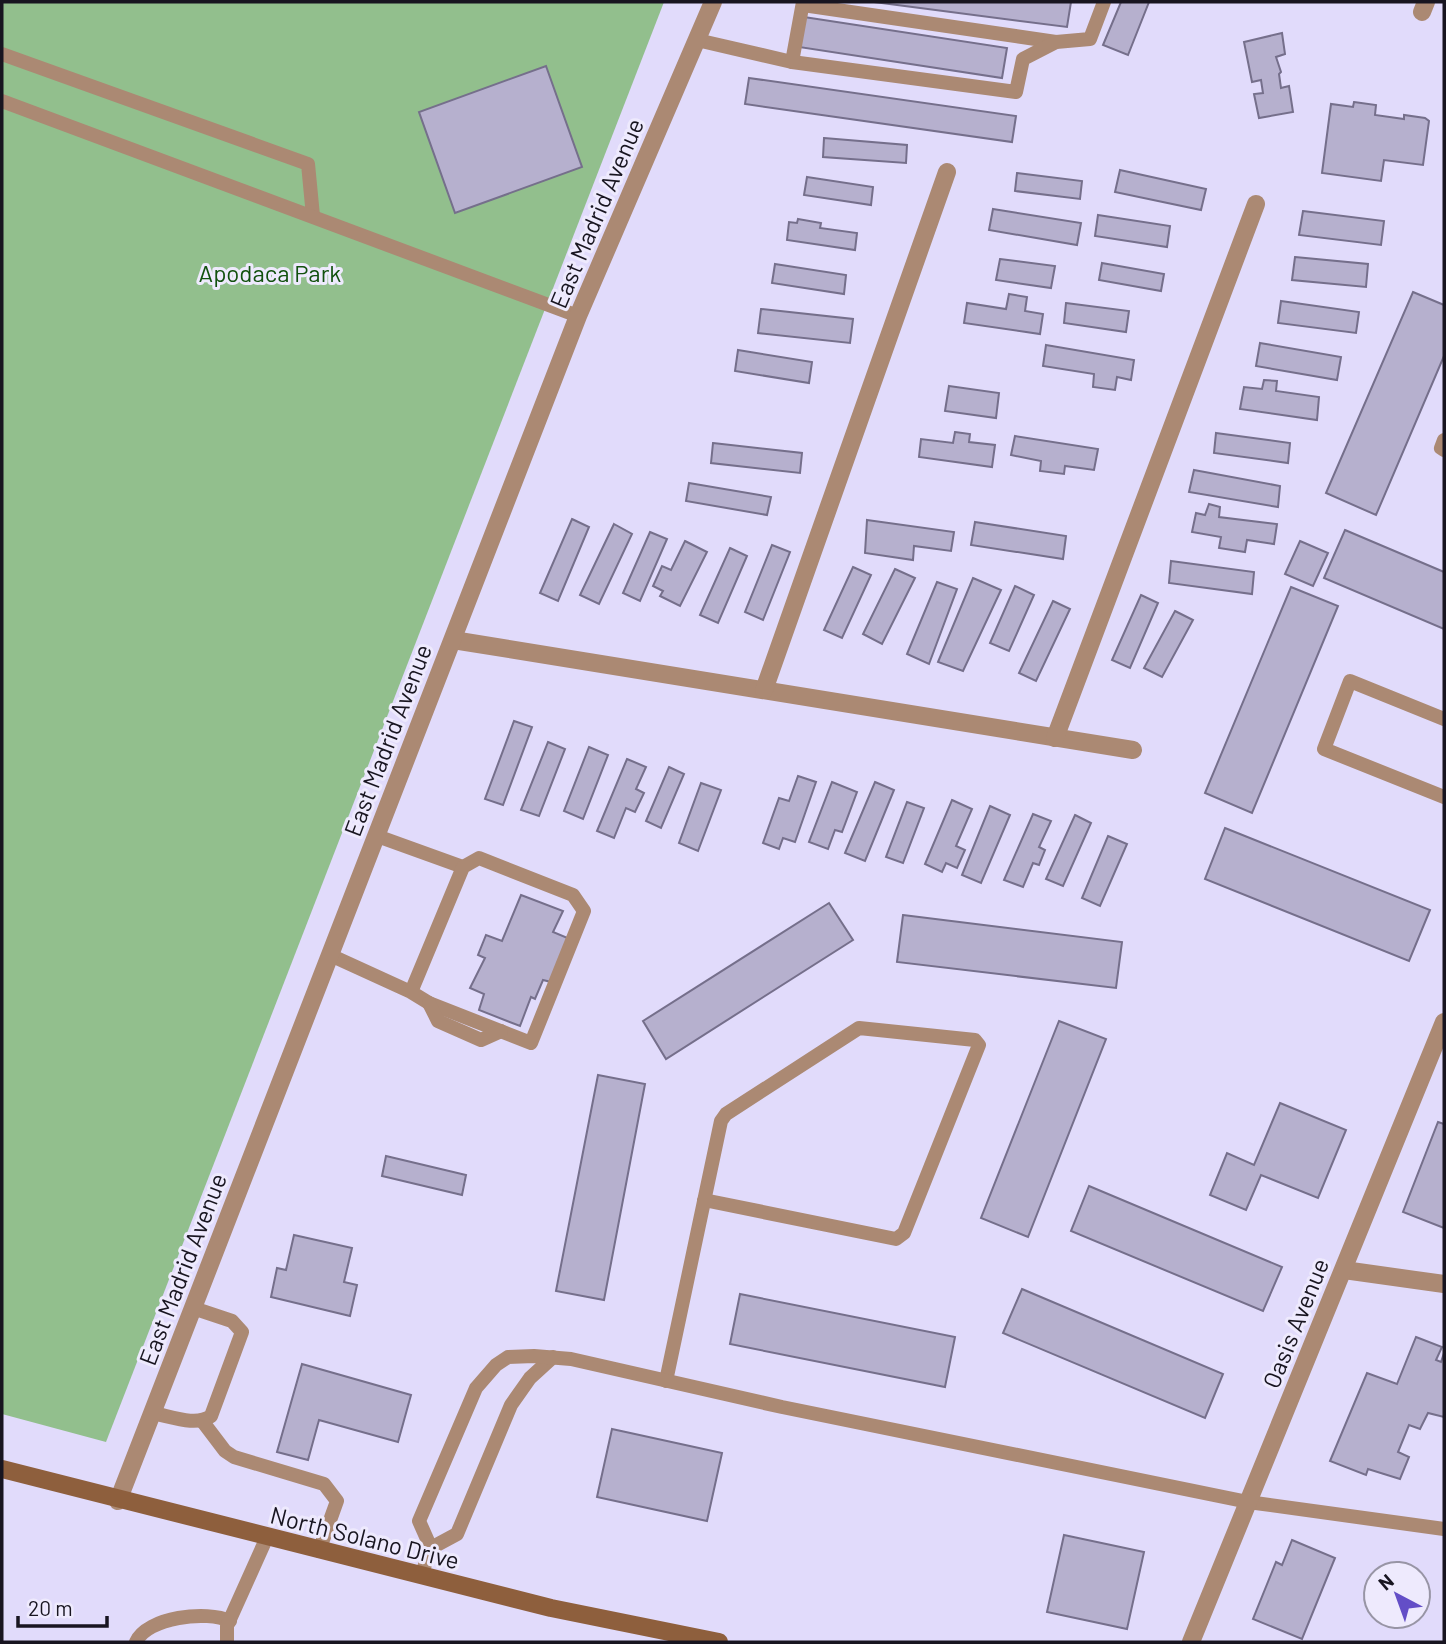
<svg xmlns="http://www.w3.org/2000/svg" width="1446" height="1644" viewBox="0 0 1446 1644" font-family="Barlow,sans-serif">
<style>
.green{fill:#92bf8d}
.building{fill:#b6b0ce;stroke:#756f8b;stroke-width:2}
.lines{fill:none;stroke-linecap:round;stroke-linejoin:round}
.service{stroke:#ab8973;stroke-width:14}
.minor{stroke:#ab8973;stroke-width:18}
.tertiary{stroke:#ab8973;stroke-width:18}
.secondary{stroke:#8e5f3d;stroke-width:18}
.labels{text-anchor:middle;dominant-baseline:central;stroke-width:6;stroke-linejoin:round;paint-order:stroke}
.street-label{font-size:24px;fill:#181520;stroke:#eeeafd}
.park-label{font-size:24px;fill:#12510e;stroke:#eeeafd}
</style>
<rect width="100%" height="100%" fill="#e1dbfb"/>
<polygon class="green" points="2,2 664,2 106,1442 2,1414"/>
<g class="building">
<polygon points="874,2 1071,2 1067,27"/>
<polygon points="1121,2 1149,2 1128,55 1103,45"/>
<polygon points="804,17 1007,48 1002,78 799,47"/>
<polygon points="1282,33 1285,54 1276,57 1281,72 1279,74 1281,88 1289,86 1293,112 1259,118 1254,94 1263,93 1261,80 1252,82 1244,42"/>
<polygon points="546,66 582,167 455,213 419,112"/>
<polygon points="749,78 1016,116 1012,142 745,104"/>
<polygon points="1354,102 1376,105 1375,115 1404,119 1404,115 1425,118 1429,121 1423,165 1384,160 1381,181 1322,173 1331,104 1353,107"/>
<polygon points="824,138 907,145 906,163 823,157"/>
<polygon points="1120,170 1206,189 1201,210 1115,192"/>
<polygon points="1017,173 1082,181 1080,199 1015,191"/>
<polygon points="807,177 873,187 871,205 804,195"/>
<polygon points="993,209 1081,223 1077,245 989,230"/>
<polygon points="1303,211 1384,221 1381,245 1299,235"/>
<polygon points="1098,215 1170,226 1167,247 1095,236"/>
<polygon points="798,219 821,223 820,228 857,233 855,250 787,240 789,222 797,223"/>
<polygon points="1295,257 1368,264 1366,287 1292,280"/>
<polygon points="1000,259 1055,266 1051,288 996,280"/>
<polygon points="1102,263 1164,274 1161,291 1099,280"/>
<polygon points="775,264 846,275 844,294 772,283"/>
<polygon points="1413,292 1444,305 1444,356 1376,515 1326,493"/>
<polygon points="1009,294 1027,297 1025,311 1043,314 1040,334 964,323 967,303 1006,309"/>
<polygon points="1281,301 1359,312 1356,333 1278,323"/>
<polygon points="1066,303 1129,311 1126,332 1064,323"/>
<polygon points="761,309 853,319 850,343 758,333"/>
<polygon points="1260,343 1341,357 1337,380 1256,366"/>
<polygon points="1046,345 1134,360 1131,380 1117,377 1115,390 1093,387 1094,374 1043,366"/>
<polygon points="738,350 812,362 809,383 735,371"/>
<polygon points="1264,380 1277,381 1276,391 1319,397 1317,420 1240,409 1244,387 1262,389"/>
<polygon points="949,386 999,393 996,418 945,411"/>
<polygon points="955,432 970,434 969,442 995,445 992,467 919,457 921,439 953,443"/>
<polygon points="1216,433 1290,443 1288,463 1214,453"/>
<polygon points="1015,436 1098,449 1094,470 1065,466 1064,474 1040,471 1041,461 1011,455"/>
<polygon points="713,443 802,453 800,473 711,463"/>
<polygon points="1194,470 1280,486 1278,507 1189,492"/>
<polygon points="689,483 771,497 767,515 686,501"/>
<polygon points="1209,504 1220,507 1219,517 1277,524 1274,544 1247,540 1245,552 1219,548 1221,537 1192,532 1196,513 1205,515"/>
<polygon points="572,519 589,527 558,601 540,593"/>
<polygon points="867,520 954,532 951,551 914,546 913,560 865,553"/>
<polygon points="975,522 1066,536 1063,559 971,545"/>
<polygon points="614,524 632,534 599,604 580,595"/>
<polygon points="1345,530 1444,572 1444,629 1324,578"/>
<polygon points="650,532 667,539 640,601 623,593"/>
<polygon points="685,541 707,552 680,606 660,596 663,591 653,586 662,566 671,570"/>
<polygon points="1300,541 1328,553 1313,586 1285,574"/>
<polygon points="772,545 790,552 763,620 745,612"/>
<polygon points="730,548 747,556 718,623 700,615"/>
<polygon points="1171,561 1254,572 1252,594 1169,583"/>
<polygon points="853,567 871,575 842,638 824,630"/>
<polygon points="895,569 915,578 882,644 863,634"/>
<polygon points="973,578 1001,590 963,671 938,662"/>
<polygon points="937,582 957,589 929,664 907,654"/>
<polygon points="1015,586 1034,595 1009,651 990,643"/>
<polygon points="1291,587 1338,606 1252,813 1205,793"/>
<polygon points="1141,595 1158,603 1130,668 1112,660"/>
<polygon points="1053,601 1070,609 1036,681 1019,673"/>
<polygon points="1175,611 1193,620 1162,677 1144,668"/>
<polygon points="514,721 532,727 503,805 485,799"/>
<polygon points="548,742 565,749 539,816 521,810"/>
<polygon points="589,747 608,755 583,819 564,811"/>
<polygon points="627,759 646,767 636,789 644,793 635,812 626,808 614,838 597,831"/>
<polygon points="669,767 684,774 661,828 646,821"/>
<polygon points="798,776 816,782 795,842 783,838 779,849 763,843 779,798 789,801"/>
<polygon points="832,782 857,792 842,832 835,830 828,849 809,842"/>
<polygon points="875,782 894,790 865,861 845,853"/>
<polygon points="701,783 721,790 698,851 679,843"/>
<polygon points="952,800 972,809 956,846 965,850 957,868 946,863 942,872 925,864"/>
<polygon points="907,802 924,808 903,863 886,857"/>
<polygon points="990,806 1010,815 981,883 962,875"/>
<polygon points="1033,814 1051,821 1039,847 1045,850 1039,865 1033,863 1023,887 1004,880"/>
<polygon points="1075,815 1091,823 1063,886 1046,879"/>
<polygon points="1225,828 1430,910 1409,961 1205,879"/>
<polygon points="1108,836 1127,844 1100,906 1082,898"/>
<polygon points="521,895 563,911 553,932 570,939 551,982 543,980 535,999 531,997 520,1026 479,1010 484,994 470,988 485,958 478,955 486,935 502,941"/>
<polygon points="829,903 853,940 666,1059 643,1021"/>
<polygon points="903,915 1122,942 1116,988 897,962"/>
<polygon points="1059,1021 1106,1039 1028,1237 981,1218"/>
<polygon points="598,1075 645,1084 604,1300 556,1291"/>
<polygon points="1280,1103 1346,1130 1318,1198 1261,1175 1246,1210 1210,1195 1227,1153 1254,1165"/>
<polygon points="1438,1122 1444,1124 1444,1228 1403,1212"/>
<polygon points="386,1156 466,1175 462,1195 382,1176"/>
<polygon points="1089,1186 1282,1267 1263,1311 1071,1231"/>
<polygon points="294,1235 352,1248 344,1282 357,1285 350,1316 271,1297 277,1268 286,1270"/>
<polygon points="1022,1289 1223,1374 1205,1418 1003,1333"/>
<polygon points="740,1294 955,1337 945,1387 730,1344"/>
<polygon points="1416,1337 1442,1347 1436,1360 1441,1362 1444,1353 1444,1417 1428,1413 1420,1429 1409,1425 1398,1452 1409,1457 1400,1479 1368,1469 1366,1475 1330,1461 1367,1373 1397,1384"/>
<polygon points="302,1364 411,1395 398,1442 319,1420 308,1460 277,1452"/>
<polygon points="612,1429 722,1453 707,1521 597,1497"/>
<polygon points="1064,1535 1144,1552 1127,1629 1047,1612"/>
<polygon points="1292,1540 1335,1558 1302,1639 1253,1619 1276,1562 1282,1565"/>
</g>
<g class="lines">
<g class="service">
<polyline points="803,5 1056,42"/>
<polyline points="697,40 792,62 1016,92 1023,59 1056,42 1090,39 1104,2"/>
<polyline points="2,54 308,164 313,216"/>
<polyline points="792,62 803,2"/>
<polyline points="2,101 578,316"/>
<polyline points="1444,440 1441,448 1444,450"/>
<polyline points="1444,719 1350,681 1324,749 1444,797"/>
<polyline points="377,836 463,867"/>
<polyline points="330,955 411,992 463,867 479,858 573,895 584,911 531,1043 429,1003 411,992"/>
<polyline points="429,1003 438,1021 481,1040 501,1031"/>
<polyline points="666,1381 721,1121 726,1114 859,1028 975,1040 979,1045 904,1233 896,1239 704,1200"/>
<path d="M152,1413c18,3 44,14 59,3l31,-84 -10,-11 -39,-13"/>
<polyline points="203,1422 225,1451 234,1457 324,1484 337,1501 319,1551"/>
<polyline points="431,1548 457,1534 511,1405 530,1378 553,1357"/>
<polyline points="421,1576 431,1548 419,1521 476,1388 496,1365 508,1357 534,1356 571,1359 782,1407 1248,1502 1444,1529"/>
<path d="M136,1642c11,-25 71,-32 94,-21"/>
<polyline points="227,1642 227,1626 267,1537"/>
</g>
<g class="minor">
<polyline points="1422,12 1426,2"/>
<polyline points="453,640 1133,750"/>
<polyline points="764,690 947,172"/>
<polyline points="1055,738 1256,204"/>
<polyline points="1344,1270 1444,1284"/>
<polyline points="1191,1642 1444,1022"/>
</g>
<polyline class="tertiary" points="118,1501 578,316 713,2"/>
<polyline class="secondary" points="2,1469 551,1608 719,1642"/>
</g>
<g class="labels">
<g class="street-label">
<text transform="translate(596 213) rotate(-67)">East Madrid Avenue</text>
<text transform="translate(387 740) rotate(-69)">East Madrid Avenue</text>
<text transform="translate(182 1269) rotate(-69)">East Madrid Avenue</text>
<text transform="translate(1295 1323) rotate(-68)">Oasis Avenue</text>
<text transform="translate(365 1537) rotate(14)">North Solano Drive</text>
</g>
<g class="park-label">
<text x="270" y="272">Apodaca Park</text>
</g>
</g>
<rect width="1446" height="1644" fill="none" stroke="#181520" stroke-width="7"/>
<g transform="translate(1397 1595) rotate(319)"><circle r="33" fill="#eeeafd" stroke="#9895a5" stroke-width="2"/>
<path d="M0-5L12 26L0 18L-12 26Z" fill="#634ec7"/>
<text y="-10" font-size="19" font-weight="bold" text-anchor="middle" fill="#181520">N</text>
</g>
<path d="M18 1616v10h89v-10" fill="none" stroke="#181520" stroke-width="3.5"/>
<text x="28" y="1616" font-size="21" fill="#181520" stroke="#eeeafd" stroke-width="5" paint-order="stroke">20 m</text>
</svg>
